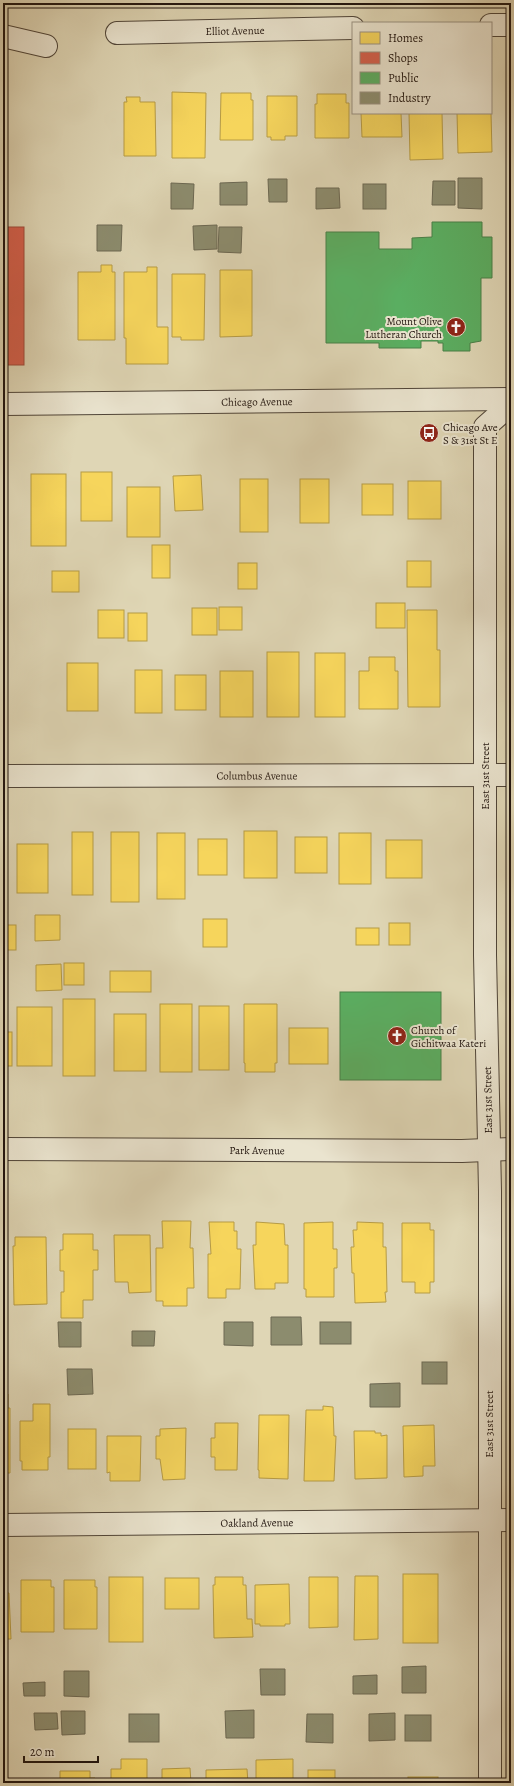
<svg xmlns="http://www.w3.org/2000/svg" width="514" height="1786" viewBox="0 0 514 1786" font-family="Alegreya,serif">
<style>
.homes{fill:#f6d55c;stroke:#b69b45}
.shops{fill:#d6604d;stroke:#a04a3a}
.public{fill:#5aae61;stroke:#498048}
.industry{fill:#8c8c6e;stroke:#6c6852}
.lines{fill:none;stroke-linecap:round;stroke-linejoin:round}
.minor-casing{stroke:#504538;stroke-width:24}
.minor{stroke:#eae4cf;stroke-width:22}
.labels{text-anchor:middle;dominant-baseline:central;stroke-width:4;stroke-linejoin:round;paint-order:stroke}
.street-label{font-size:11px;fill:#21150f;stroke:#eae4cf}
.poi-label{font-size:11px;fill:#21150f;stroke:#eae4cf;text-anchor:start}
</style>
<rect width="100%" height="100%" fill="#dfd6b5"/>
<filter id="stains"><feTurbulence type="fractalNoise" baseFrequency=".005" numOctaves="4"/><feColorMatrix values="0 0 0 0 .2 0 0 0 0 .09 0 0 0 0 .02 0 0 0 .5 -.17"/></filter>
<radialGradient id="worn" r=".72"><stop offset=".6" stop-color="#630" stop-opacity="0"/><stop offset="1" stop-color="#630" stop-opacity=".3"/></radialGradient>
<g class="homes">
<polygon points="172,92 206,93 205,158 172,158"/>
<polygon points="221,93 251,93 251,100 253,100 253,140 220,140"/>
<polygon points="317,94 346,94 346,103 349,103 349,138 315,138 315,104 317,104"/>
<polygon points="267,96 297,96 297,136 285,136 285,140 271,140 271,137 267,137"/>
<polygon points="126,97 140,97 140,102 155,102 156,156 124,156 124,102 127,102"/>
<polygon points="361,113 401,113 402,137 362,137"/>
<polygon points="409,113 442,113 443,159 410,160"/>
<polygon points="457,113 491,113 492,152 458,153"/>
<polygon points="101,265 112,265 112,272 115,272 115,340 78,340 78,272 101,272"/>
<polygon points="147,267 157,267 157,327 168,327 168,364 126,364 126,338 124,338 124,272 147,272"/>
<polygon points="220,270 252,270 252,336 220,337"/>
<polygon points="172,274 205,274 204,340 181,340 181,337 172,337"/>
<rect x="81" y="472" width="31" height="49"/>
<rect x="31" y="474" width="35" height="72"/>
<polygon points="201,475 203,510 175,511 173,476"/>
<rect x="240" y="479" width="28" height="53"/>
<rect x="300" y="479" width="29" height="44"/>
<rect x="408" y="481" width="33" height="38"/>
<rect x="362" y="484" width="31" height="31"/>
<rect x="127" y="487" width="33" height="50"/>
<rect x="152" y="545" width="18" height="33"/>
<rect x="407" y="561" width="24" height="26"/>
<rect x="238" y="563" width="19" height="26"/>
<rect x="52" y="571" width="27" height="21"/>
<rect x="376" y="603" width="29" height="25"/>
<rect x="219" y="607" width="23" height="23"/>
<rect x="192" y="608" width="25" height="27"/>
<rect x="98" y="610" width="26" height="28"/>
<polygon points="407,610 437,610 437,650 440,650 440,707 408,707"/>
<rect x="128" y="613" width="19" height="28"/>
<rect x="267" y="652" width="32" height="65"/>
<rect x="315" y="653" width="30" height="64"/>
<polygon points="369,657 395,657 395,671 398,671 398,709 359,709 359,671 369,671"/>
<rect x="67" y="663" width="31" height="48"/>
<rect x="135" y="670" width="27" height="43"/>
<rect x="220" y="671" width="33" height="46"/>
<rect x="175" y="675" width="31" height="35"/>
<rect x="244" y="831" width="33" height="47"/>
<rect x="72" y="832" width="21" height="63"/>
<rect x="111" y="832" width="28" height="70"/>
<rect x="157" y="833" width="28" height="66"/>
<rect x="339" y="833" width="32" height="51"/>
<rect x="295" y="837" width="32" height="36"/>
<rect x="198" y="839" width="29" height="36"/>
<rect x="386" y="840" width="36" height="38"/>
<rect x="3" y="842" width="4" height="36"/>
<rect x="17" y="844" width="31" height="49"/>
<polygon points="35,915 60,915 60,940 35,941"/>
<rect x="203" y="919" width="24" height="28"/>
<rect x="389" y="923" width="21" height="22"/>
<rect x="3" y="925" width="13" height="25"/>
<rect x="356" y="928" width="23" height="17"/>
<rect x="64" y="963" width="20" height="22"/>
<polygon points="61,964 62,990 36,991 36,965"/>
<rect x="110" y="971" width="41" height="21"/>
<rect x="63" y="999" width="32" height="77"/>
<rect x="160" y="1004" width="32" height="68"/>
<polygon points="244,1004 277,1004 277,1063 275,1063 275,1072 245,1072 245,1063 244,1063"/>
<rect x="199" y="1006" width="30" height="64"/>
<rect x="17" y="1007" width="35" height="59"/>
<rect x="114" y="1014" width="32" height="57"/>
<rect x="289" y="1028" width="39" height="36"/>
<rect x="3" y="1032" width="9" height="34"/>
<polygon points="162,1221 191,1221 190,1248 193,1248 194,1288 187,1288 187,1306 163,1306 163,1301 156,1301 156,1248 163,1248"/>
<polygon points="209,1222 234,1222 234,1231 237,1231 237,1249 241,1249 240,1289 226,1289 226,1298 208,1298 208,1254 211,1254"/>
<polygon points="256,1222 284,1224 285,1245 288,1245 288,1283 275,1283 275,1289 255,1289 253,1245 256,1245"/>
<polygon points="333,1222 333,1249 337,1249 337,1268 334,1268 334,1297 306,1297 306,1289 304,1289 304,1223"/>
<polygon points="357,1222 383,1223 383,1247 386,1247 387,1292 385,1292 386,1302 355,1303 354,1273 352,1273 351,1247 354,1247 353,1230 357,1230"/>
<polygon points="402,1223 430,1223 430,1230 434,1230 434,1282 430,1282 430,1293 415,1293 415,1282 402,1282"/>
<polygon points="63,1234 93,1234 93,1250 98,1250 98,1270 93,1270 93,1300 83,1300 83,1318 61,1318 61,1292 64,1292 64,1271 60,1271 60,1250 63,1250"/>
<polygon points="114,1235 150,1235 151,1292 129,1293 128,1282 115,1282"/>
<polygon points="15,1237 46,1237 47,1304 14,1305 13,1246 15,1246"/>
<polygon points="3,1394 8,1394 8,1408 10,1408 10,1473 3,1473"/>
<polygon points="33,1404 50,1404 50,1457 48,1457 48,1470 22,1470 22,1461 20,1461 20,1421 33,1421"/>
<polygon points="323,1406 333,1407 334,1436 336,1436 334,1481 304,1481 306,1410 323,1410"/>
<polygon points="259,1415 289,1415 288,1479 259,1478 259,1470 258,1470"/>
<polygon points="215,1423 238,1423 237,1470 215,1470 215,1457 211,1457 211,1438 215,1438"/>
<polygon points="434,1425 435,1466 423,1466 423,1476 404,1477 403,1426"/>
<polygon points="186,1428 185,1479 163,1480 160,1459 156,1459 156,1436 160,1436 160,1429"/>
<rect x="68" y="1429" width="28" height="40"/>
<polygon points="354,1431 375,1431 375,1433 381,1433 381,1436 387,1435 387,1478 355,1479"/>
<polygon points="107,1436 141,1436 140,1481 110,1481 110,1472 107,1473"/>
<rect x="403" y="1574" width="35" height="69"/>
<polygon points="355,1576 378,1576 378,1639 354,1640"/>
<rect x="109" y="1577" width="34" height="65"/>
<polygon points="215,1577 243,1577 243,1585 246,1585 247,1619 252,1619 253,1637 214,1638 213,1585 215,1585"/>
<polygon points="309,1577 338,1577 338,1627 309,1628"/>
<rect x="165" y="1578" width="34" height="31"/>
<polygon points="21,1580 51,1580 51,1587 54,1587 54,1632 21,1632"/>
<polygon points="64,1580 95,1580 95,1587 97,1587 97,1629 64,1629"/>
<polygon points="289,1584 290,1624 285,1624 285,1626 260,1626 260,1624 255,1624 255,1585"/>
<polygon points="3,1593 9,1593 11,1639 3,1639"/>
<polygon points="121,1759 147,1759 147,1783 111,1783 111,1769 121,1769"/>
<polygon points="293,1759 293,1783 256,1783 256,1760"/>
<polygon points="190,1768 191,1783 157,1783 157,1780 162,1780 162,1769"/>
<polygon points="247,1769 248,1783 206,1783 206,1770"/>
<rect x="308" y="1770" width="27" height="13"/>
<polygon points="60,1771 90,1771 90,1778 95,1778 95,1783 60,1783"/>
<rect x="408" y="1777" width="30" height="6"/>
<polygon points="355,1779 371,1779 371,1782 393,1783 355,1783"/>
</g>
<rect class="shops" x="3" y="227" width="21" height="138"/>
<g class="public">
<polygon points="432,222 482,222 482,237 492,237 492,278 481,278 481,341 470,343 470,351 443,351 443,343 438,343 438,341 421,341 421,348 379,348 379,343 326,343 326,232 379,232 379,249 412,249 412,238 432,237"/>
<rect x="340" y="992" width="101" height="88"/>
</g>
<g class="industry">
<polygon points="458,178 482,178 482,209 458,208"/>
<polygon points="268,179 287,179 287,202 269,202"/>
<polygon points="433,181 455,181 455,205 432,205"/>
<polygon points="247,182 247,205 220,205 220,183"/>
<polygon points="171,183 194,184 193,209 171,209"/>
<rect x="363" y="184" width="23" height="25"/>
<polygon points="316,188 339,188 340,208 316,209"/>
<polygon points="97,225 122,225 121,251 97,251"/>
<polygon points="217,225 217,249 194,250 193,226"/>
<polygon points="219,227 242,227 241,253 218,252"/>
<polygon points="271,1317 301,1317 302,1345 271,1345"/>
<polygon points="58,1322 81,1322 81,1347 59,1347"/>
<polygon points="224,1322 253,1322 253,1346 224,1345"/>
<rect x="320" y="1322" width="31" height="22"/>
<polygon points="132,1331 155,1331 154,1346 132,1346"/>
<rect x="422" y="1362" width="25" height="22"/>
<polygon points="67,1369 92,1369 93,1394 68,1395"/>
<polygon points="400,1383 400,1407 370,1407 370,1384"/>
<polygon points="3,1663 7,1663 6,1691 3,1691"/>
<polygon points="426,1666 426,1693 402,1693 402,1667"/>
<polygon points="260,1669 285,1669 285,1695 261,1695"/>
<polygon points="64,1671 89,1671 89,1697 64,1696"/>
<polygon points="377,1675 377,1694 353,1694 353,1676"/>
<polygon points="45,1682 45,1696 24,1696 23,1683"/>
<polygon points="254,1710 254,1738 226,1738 225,1711"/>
<polygon points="61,1711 85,1711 85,1734 62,1735"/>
<polygon points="34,1713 57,1713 58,1729 35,1730"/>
<polygon points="395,1713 395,1740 369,1741 369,1714"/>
<rect x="129" y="1714" width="30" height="28"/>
<polygon points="307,1714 333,1714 333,1743 306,1742"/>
<rect x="405" y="1715" width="26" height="26"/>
</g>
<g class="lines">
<g class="minor-casing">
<g id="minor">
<polyline points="491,25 511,25"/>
<path id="s1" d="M117,33l236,-5"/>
<polyline points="3,36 46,46"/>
<path id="s2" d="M3,404l508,-5"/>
<path id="s3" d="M3,776l508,-1"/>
<path id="s4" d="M3,1149l459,2 49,-2"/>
<path id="s5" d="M3,1525l508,-5"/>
<polyline points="490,1783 490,1191 485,955 485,427 511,404"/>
</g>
</g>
<use href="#minor" class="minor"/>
</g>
<defs>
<g id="church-disc" transform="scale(1)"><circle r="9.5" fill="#8f2418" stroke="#eae4cf"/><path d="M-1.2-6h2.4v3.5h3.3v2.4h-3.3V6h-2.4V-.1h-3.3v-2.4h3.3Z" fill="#fff"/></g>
<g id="bus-disc" transform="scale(1)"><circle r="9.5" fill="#8f2418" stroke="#eae4cf"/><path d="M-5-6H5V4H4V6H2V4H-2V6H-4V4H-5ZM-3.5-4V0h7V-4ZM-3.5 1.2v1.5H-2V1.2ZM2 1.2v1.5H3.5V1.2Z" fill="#fff"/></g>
</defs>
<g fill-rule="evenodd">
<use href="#church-disc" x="456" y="327"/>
<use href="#bus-disc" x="429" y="433"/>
<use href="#church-disc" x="397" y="1036"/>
</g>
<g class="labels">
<g class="street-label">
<text stroke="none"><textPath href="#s1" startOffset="118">Elliot Avenue</textPath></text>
<text stroke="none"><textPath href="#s2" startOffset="254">Chicago Avenue</textPath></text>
<text stroke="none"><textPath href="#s3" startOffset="254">Columbus Avenue</textPath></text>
<text transform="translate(485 776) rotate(-90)">East 31st Street</text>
<text transform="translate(488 1100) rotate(-91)">East 31st Street</text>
<text stroke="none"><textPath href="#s4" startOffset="254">Park Avenue</textPath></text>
<text transform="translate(489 1424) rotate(-90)">East 31st Street</text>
<text stroke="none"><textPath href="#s5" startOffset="254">Oakland Avenue</textPath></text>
</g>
<g class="poi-label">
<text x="442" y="321" text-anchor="end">Mount Olive<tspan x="442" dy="13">Lutheran Church</tspan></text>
<text x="443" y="427">Chicago Ave<tspan x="443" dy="13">S &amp; 31st St E</tspan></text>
<text x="411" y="1030">Church of<tspan x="411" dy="13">Gichitwaa Kateri</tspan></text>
</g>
</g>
<rect width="514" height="1786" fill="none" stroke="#dfd6b5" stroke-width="16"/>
<rect x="4" y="4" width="506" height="1778" fill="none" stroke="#21150f" stroke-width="2"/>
<rect x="8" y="8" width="498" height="1770" fill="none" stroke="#21150f"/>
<rect x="352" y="22" width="140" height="92" fill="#eae4cf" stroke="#9a9182"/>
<rect x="360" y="32" width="20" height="12" fill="#f6d55c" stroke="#9a9182"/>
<text x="388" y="42" font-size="12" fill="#21150f">Homes</text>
<rect x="360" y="52" width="20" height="12" fill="#d6604d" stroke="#9a9182"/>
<text x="388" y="62" font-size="12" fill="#21150f">Shops</text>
<rect x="360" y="72" width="20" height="12" fill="#5aae61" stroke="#9a9182"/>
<text x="388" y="82" font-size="12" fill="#21150f">Public</text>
<rect x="360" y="92" width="20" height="12" fill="#8c8c6e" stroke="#9a9182"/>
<text x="388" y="102" font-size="12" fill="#21150f">Industry</text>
<path d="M24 1756v6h74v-6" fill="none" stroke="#21150f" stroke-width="2"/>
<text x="30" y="1756" font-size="12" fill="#21150f" stroke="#eae4cf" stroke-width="3" paint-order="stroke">20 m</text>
<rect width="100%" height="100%" filter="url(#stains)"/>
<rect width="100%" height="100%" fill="url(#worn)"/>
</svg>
